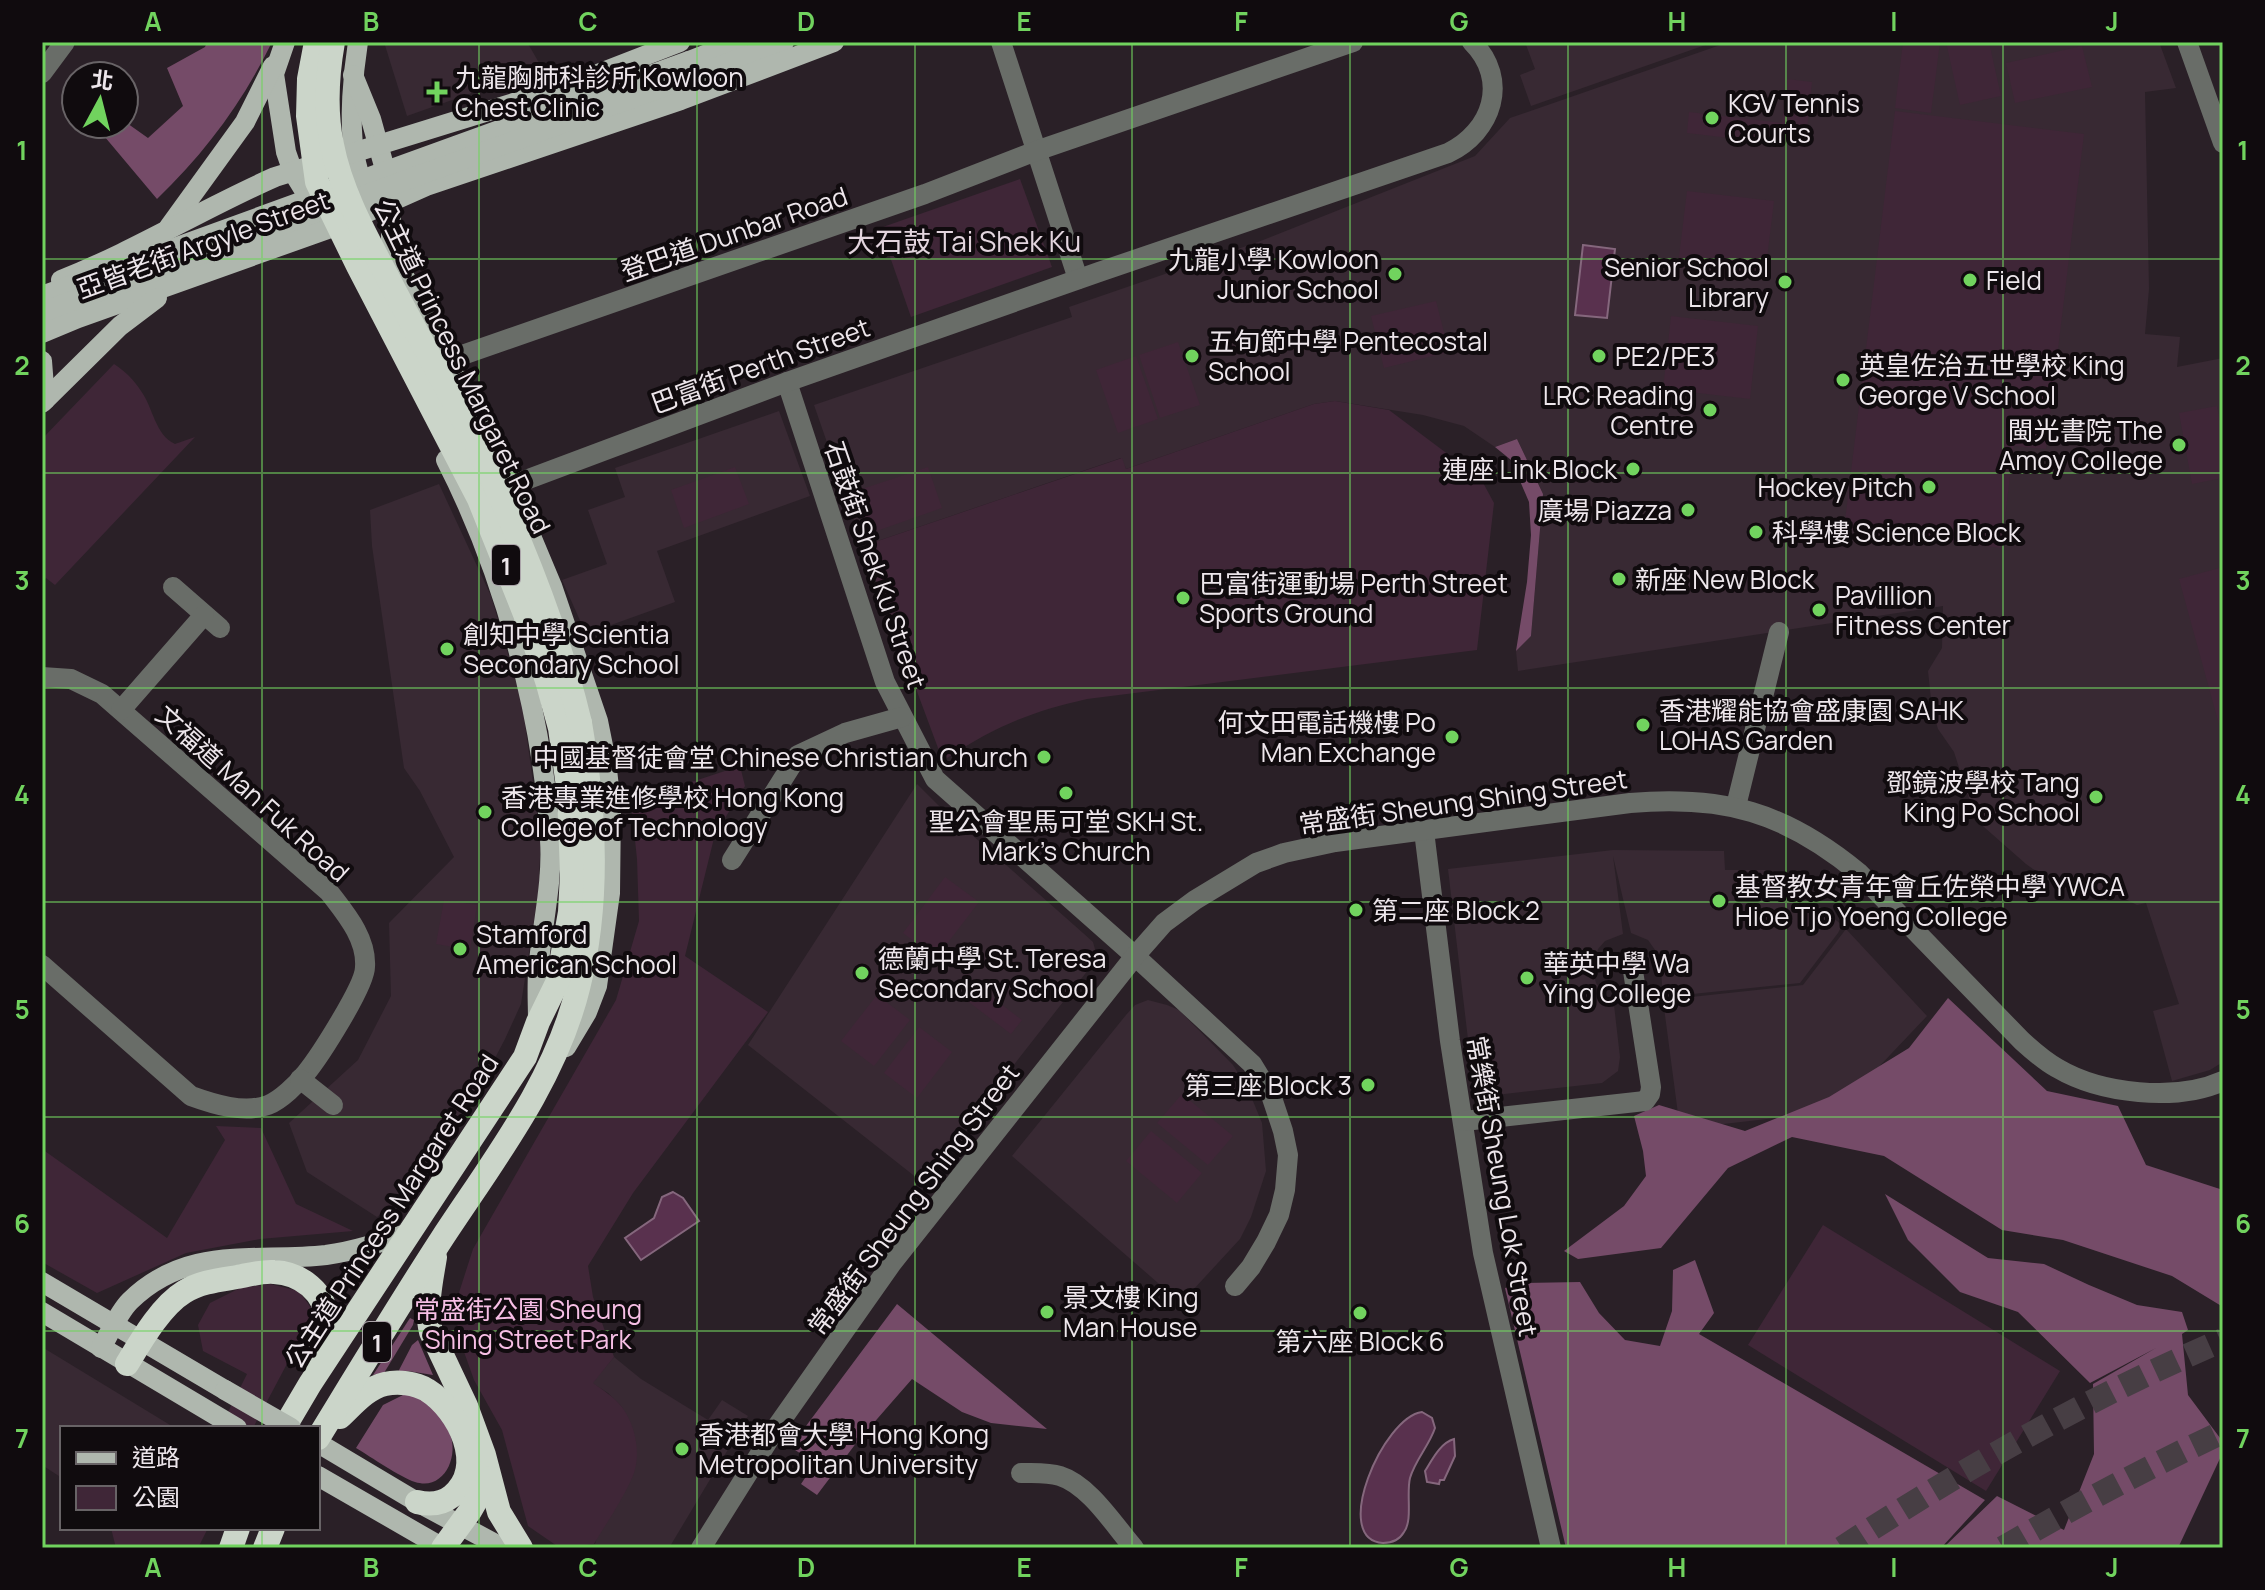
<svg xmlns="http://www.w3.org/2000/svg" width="2265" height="1590" viewBox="0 0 2265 1590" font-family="Manrope,'Noto Sans TC',sans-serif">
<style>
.built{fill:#382933}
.green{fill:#3f2637}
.forest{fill:#754b68}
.water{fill:#59314e;stroke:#85677d;stroke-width:2}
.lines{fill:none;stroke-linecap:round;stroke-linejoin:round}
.highway-tunnel{stroke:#473e44;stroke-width:24;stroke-dasharray:24 12;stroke-linecap:butt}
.minor{stroke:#696d68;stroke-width:20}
.major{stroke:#afb7ae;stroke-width:20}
.highway{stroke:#cbd5c9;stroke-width:24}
.major-bridge{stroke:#afb7ae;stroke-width:20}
.highway-bridge{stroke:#cbd5c9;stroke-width:24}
.grid{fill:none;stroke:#71d35e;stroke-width:2;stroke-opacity:0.55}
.poi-dot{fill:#71d35e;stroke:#100b0e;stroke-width:3}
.labels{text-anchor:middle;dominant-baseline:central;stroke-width:8;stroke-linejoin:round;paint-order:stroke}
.shield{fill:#100b0e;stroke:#aba4a9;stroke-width:2}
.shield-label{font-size:24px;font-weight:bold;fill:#ede6eb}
.poi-label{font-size:26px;fill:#ede6eb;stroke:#100b0e;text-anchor:start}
.street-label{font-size:26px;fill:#ede6eb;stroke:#100b0e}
.park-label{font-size:26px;fill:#f7bfe5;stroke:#100b0e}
.neighbourhood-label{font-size:28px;fill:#e3d5de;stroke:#100b0e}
.neatline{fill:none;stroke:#71d35e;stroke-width:3}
.grid-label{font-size:26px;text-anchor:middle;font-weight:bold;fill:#71d35e}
</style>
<rect width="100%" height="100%" fill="#2a2027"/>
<g class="built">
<polygon points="384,42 527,42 542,68 407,116"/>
<polygon points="1525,42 1714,42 1531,106 1520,75 1535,69"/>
<polygon points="1729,42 2159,42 2176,88 2145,92 2149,289 2145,334 2180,337 2177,367 2223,358 2223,1062 2210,1070 2172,1081 2153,1011 2179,1004 2146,903 2137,905 2113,893 2060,888 2026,864 1976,820 1954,752 1938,729 1932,709 1928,671 1942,648 1943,606 1518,671 1516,651 1531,636 1543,494 1517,439 1495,447 1464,426 1423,415 1335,401 1314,404 1126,469 1121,458 863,546 814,405 1072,317 1069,307 1258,242 1475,156 1510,118"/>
<polygon points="779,411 810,496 657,551 675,602 586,634 562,580 607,564 588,510 625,497 615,468"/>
<polygon points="439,484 491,596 522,702 541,841 539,874 541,875 521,1004 505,1039 484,1079 448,1134 395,1203 377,1217 307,1172 289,1123 358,1060 391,996 389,923 454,857 420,791 404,768 372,546 370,510"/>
<polygon points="917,784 938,805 1083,933 1093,942 1096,953 1092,965 922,1182 748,1045"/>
<polygon points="1613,850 1724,851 1725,870 1771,870 1784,878 1842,925 1838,933 1800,983 1663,997 1660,957 1648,940 1631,933 1613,856 1623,934 1605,941 1598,949 1592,966 1596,983 1614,1005 1620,1057 1618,1071 1602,1083 1496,1095 1483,1090 1473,1082 1448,869"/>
<polygon points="1846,929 1927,1016 1837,1111 1680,1129 1663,1000 1803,985"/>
<polygon points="1148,1000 1167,1005 1179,1010 1233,1065 1248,1089 1262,1123 1266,1171 1251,1217 1240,1239 1181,1303 1012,1156 1126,1015 1135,1005"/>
<polygon points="42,1347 175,1428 62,1428 62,1478 42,1465"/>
<polygon points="614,1357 641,1379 708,1420 722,1400 748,1416 669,1548 571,1548 595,1544 630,1422 621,1406 608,1393 592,1383"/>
</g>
<g class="green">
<polygon points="1903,42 1940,42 1931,113 1895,108"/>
<polygon points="1946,42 1989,42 2001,96 1960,105"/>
<polygon points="2082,46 2092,87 2015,103 2006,63"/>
<polygon points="1787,79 1812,82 1805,147 1687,133 1689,112 1782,123"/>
<polygon points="1895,111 2084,134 2046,449 2014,446 2001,548 1844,529"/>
<polygon points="1020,179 1052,267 911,317 880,228"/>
<polygon points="1687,191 1774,201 1765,275 1678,265"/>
<polygon points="1436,301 1449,352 1384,368 1371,316"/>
<polygon points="1671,316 1758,326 1750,399 1663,389"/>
<polygon points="1178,342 1200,405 1160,418 1139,355"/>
<polygon points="1136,356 1158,419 1118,433 1096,370"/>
<path d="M114,364c11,7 20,16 27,27 12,16 14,44 34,53l20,-7 -140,148 -9,-7 -4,5v-144z"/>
<path d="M1335,401l54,9 92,69 13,24 -17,147 -390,49c-57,13 -91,27 -140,59l-9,-10 -75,-202 259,-88 4,11 188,-65z"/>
<polygon points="2217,406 2223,437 2223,478 2192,484 2179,413"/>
<polygon points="735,467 749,504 684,528 671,490"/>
<polygon points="928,467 942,508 868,534 853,492"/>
<polygon points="2223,567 2223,739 2179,579"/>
<path d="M740,766l5,20 -30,48 -30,122 83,56 -135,181 -45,73 5,31 21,60 -21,26c10,7 21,14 29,24 14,19 20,49 10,71 -10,23 -25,44 -38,66l-34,4 -32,-22 -26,-96 -28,-50 -16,-45 -2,-33 17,-53 143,-249 23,-79 -2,-62 -6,-57z"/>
<polygon points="945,877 979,902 936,958 903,933"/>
<polygon points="444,900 477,905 470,950 436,944"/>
<polygon points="977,986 1022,1020 1011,1034 966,1000"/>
<polygon points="877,995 910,1020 874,1066 841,1041"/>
<polygon points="919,1027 952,1052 917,1098 884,1073"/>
<polygon points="1182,1094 1233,1136 1208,1165 1157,1123"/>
<polygon points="216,1126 261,1128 296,1204 353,1231 260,1239 186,1253 97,1293 42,1262 42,1149 167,1238 225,1140"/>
<polygon points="1151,1131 1202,1173 1177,1203 1126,1161"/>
<polygon points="1823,1225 2060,1371 1986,1491 1748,1345"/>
<polygon points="270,1284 299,1291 311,1308 307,1326 253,1428 220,1428 247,1374 203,1351 198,1325 210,1303 240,1288"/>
<polygon points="111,1528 208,1528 198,1548 116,1548"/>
</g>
<g class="forest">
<path d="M207,42h65c-29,60 -67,111 -115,157l-63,-75h30v-3l24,17 35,-32 -16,-38 38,-21z"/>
<polygon points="1517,439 1543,494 1531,636 1516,651 1527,582 1531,535 1529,502 1511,460 1495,447"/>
<polygon points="1948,998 2047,1091 2118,1106 2146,1165 2223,1190 2223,1307 2172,1276 2063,1240 2002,1230 1884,1156 1792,1137 1728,1168 1661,1248 1578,1259 1564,1251 1624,1206 1646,1176 1643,1151 1634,1116 1659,1105 1745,1131 1829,1097 1909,1048"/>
<polygon points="1885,1194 1988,1258 2044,1264 2089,1285 2137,1305 2182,1312 2188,1330 2182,1334 2188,1395 2223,1442 2223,1452 2178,1548 1943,1548 1997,1496 2064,1530 2094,1454 2093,1384 2156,1348 2090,1383 2018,1312 1960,1292 1908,1240"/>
<polygon points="1695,1260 1714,1313 1699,1334 1985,1500 1941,1548 1566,1548 1505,1288 1524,1283 1580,1282 1599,1313 1625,1340 1660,1346 1672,1311 1673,1270"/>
<polygon points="897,1304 1047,1429 991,1423 962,1412 912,1379 857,1442 817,1495 801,1484 815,1463 792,1448 806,1426"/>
<polygon points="410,1318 414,1320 413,1325 384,1373 373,1375"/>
<polygon points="418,1340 433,1375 408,1371 398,1372 412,1345"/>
<path d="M407,1393c5,1 14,2 18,5 9,7 20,25 25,36 9,23 -6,57 -35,48 -15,-5 -44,-25 -59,-34l27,-43z"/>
</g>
<g class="water">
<polygon points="1583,245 1615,249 1607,318 1575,315"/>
<polygon points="673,1192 683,1198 699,1221 641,1260 625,1238 654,1218 662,1197"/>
<path d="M1422,1412l10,6 3,10c-6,18 -20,32 -25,50 -4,16 3,42 -6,54 -4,7 -12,11 -21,11 -53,-3 0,-126 39,-131z"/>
<path d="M1454,1439l1,17 -11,24h-4l-1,4 -12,-2 -2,-11c7,-11 15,-28 29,-32z"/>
</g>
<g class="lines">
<g class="highway-tunnel">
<path d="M1842,1548c122,-80 248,-151 381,-208"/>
<path d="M2003,1548c72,-42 145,-81 220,-116"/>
</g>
<g class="minor">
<polyline points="1001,42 1078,279"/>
<polyline points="2187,42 2223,143"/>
<polyline points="42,73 65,42"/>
<polyline points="448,360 925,194 1036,151 1353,42"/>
<polyline points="787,382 885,682 935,779 1135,956 1252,1064 1271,1095 1283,1131 1288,1155 1285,1190 1279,1215 1266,1242 1251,1267 1235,1286"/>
<path d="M493,489l17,-3 277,-104 312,-110 349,-119c44,-21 62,-73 24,-111"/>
<polyline points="173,587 220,628"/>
<path d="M42,677l29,2 31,15 227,198c16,21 38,46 36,75 0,19 -46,90 -59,106 -9,11 -25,27 -38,32 -24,9 -55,-1 -77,-9l-149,-131"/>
<polyline points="121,710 204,615"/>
<polyline points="1736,806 1779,632"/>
<polyline points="1424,831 1450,1041 1483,1253 1551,1548"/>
<polyline points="732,860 798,755 845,733 902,717"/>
<polyline points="300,1079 333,1105"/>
<polyline points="1464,1121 1645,1101 1650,1094 1651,1087 1633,971"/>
<path d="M1021,1473c13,0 27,-1 39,3 29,9 54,49 74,72"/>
<path d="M701,1548l77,-123 114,-162 243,-307 29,-33 31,-23 61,-37 28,-10 51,-11 295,-39c94,-8 155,9 229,70l163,168c11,10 22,20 35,27 44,26 119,34 166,13"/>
</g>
<g class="major">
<polyline points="285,42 274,74 286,152 293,172 317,211"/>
<path d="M358,42c-5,32 -9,78 -4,110 2,16 9,28 7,44"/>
<polyline points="689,61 738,42"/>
<polyline points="353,75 371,119 391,191 391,241 404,276 448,360 510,486 552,586 598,721 606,761 611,805 610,893 597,986 587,1012 566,1047"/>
<polyline points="693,76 784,42"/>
<polyline points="169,227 245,122 273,66"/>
<path d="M61,280c74,-29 141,-71 214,-103l284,-88 121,-47"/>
<polyline points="42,333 78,318 336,226 426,186 681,100 834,42"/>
<polyline points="42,361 45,400"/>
<polyline points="42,403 120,326 157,298"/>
<path d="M446,460c57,111 97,254 104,380 3,44 -9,89 -12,133 -1,16 0,33 0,49"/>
<polyline points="42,1282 225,1390"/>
<polyline points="42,1312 237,1428"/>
<path d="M101,1348c9,-15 17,-35 29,-47 58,-57 125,-38 196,-46 29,-4 56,-13 83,-22"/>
<polyline points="318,1443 417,1502 503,1548"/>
<polyline points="318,1476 443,1548"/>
</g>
<g class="highway">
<path d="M435,1257c-4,25 -10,50 -4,75l35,74 18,49 15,57 22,36"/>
<path d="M127,1364c14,-23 34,-58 57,-72 16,-10 35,-12 53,-15 12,-2 25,-6 37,-5 26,1 52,20 53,49 0,14 -6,29 -10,42"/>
<path d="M340,1417c13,-12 27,-29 45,-33 13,-3 30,-1 42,6 32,20 60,77 25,106 -10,8 -22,9 -35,6"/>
<polyline points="284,1428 310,1384 525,1057 538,1022 558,981"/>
<path d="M318,1438c41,-67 82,-135 125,-201 52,-79 112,-156 135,-249 22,-86 17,-179 2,-265"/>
<polyline points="231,1548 238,1528"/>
<polyline points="265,1548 273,1528"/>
<polyline points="443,1548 470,1511 489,1478"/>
</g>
<g class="major-bridge">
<polyline points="42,296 689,61"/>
<polyline points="42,312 693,76"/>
<polyline points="225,1390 291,1428"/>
</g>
<g class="highway-bridge">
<polyline points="316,42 309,79 308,116 317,182 358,266 479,499 525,614 548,684 560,728 569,794 572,874 570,912 558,981"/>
<path d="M333,42c-6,34 -8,69 -1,103 9,47 34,91 56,133 29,56 60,111 88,167 43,89 81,181 104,278"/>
</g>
</g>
<path class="grid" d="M262,42v1386M479,42v1506M697,42v1506M915,42v1506M1132,42v1506M1350,42v1506M1568,42v1506M1786,42v1506M2003,42v1506M42,259h2181M42,473h2181M42,688h2181M42,902h2181M42,1117h2181M42,1331h2181M262,1528v20"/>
<g class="poi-dot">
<path d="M433 80h8v8h8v8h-8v8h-8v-8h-8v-8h8z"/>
<circle cx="1712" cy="118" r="8"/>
<circle cx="1395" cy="274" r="8"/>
<circle cx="1970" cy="280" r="8"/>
<circle cx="1785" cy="282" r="8"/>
<circle cx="1192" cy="356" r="8"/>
<circle cx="1599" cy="356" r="8"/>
<circle cx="1843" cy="380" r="8"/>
<circle cx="1710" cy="410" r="8"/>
<circle cx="2179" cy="445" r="8"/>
<circle cx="1633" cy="469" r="8"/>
<circle cx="1929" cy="487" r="8"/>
<circle cx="1688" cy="510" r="8"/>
<circle cx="1756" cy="532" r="8"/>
<circle cx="1619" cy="579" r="8"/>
<circle cx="1183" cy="598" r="8"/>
<circle cx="1819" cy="610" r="8"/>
<circle cx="447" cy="649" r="8"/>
<circle cx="1643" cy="725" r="8"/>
<circle cx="1452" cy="737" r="8"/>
<circle cx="1044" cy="757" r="8"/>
<circle cx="1066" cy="793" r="8"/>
<circle cx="2096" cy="797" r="8"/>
<circle cx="485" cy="812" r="8"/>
<circle cx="1719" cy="901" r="8"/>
<circle cx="1356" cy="910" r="8"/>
<circle cx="460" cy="949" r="8"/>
<circle cx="862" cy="973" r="8"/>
<circle cx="1527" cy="978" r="8"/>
<circle cx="1368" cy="1085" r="8"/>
<circle cx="1047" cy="1312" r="8"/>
<circle cx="1360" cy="1313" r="8"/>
<circle cx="682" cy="1449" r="8"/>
</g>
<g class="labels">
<g class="shield">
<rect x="492" y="545" width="28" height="40" rx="6"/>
<rect x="363" y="1322" width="28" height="40" rx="6"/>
</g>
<g class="shield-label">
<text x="506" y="565">1</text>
<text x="377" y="1342">1</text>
</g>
<g class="poi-label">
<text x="455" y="77">九龍胸肺科診所 Kowloon<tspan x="455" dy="30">Chest Clinic</tspan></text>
<text x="1728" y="103">KGV Tennis<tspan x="1728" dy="30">Courts</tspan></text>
<text x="1379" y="259" text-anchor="end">九龍小學 Kowloon<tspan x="1379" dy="30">Junior School</tspan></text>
<text x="1769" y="267" text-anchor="end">Senior School<tspan x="1769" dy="30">Library</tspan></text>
<text x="1986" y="280">Field</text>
<text x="1208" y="341">五旬節中學 Pentecostal<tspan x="1208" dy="30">School</tspan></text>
<text x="1615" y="356">PE2/PE3</text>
<text x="1859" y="365">英皇佐治五世學校 King<tspan x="1859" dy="30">George V School</tspan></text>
<text x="1694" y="395" text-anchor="end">LRC Reading<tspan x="1694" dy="30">Centre</tspan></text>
<text x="2163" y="430" text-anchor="end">閩光書院 The<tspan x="2163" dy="30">Amoy College</tspan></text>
<text x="1617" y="469" text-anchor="end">連座 Link Block</text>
<text x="1913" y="487" text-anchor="end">Hockey Pitch</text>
<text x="1672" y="510" text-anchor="end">廣場 Piazza</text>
<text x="1772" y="532">科學樓 Science Block</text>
<text x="1635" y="579">新座 New Block</text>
<text x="1199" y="583">巴富街運動場 Perth Street<tspan x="1199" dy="30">Sports Ground</tspan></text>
<text x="1835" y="595">Pavillion<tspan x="1835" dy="30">Fitness Center</tspan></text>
<text x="463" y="634">創知中學 Scientia<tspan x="463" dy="30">Secondary School</tspan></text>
<text x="1659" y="710">香港耀能協會盛康園 SAHK<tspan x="1659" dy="30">LOHAS Garden</tspan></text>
<text x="1436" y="722" text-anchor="end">何文田電話機樓 Po<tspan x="1436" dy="30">Man Exchange</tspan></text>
<text x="1028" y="757" text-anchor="end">中國基督徒會堂 Chinese Christian Church</text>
<text x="2080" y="782" text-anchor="end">鄧鏡波學校 Tang<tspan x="2080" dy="30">King Po School</tspan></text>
<text x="501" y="797">香港專業進修學校 Hong Kong<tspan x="501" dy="30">College of Technology</tspan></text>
<text x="1066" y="821" text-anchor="middle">聖公會聖馬可堂 SKH St.<tspan x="1066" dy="30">Mark's Church</tspan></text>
<text x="1735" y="886">基督教女青年會丘佐榮中學 YWCA<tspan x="1735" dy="30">Hioe Tjo Yoeng College</tspan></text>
<text x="1372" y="910">第二座 Block 2</text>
<text x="476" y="934">Stamford<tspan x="476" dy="30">American School</tspan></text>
<text x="878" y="958">德蘭中學 St. Teresa<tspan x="878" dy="30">Secondary School</tspan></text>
<text x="1543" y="963">華英中學 Wa<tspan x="1543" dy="30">Ying College</tspan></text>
<text x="1352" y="1085" text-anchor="end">第三座 Block 3</text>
<text x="1063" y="1297">景文樓 King<tspan x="1063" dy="30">Man House</tspan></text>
<text x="1360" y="1341" text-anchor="middle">第六座 Block 6</text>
<text x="698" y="1434">香港都會大學 Hong Kong<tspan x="698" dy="30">Metropolitan University</tspan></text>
</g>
<g class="street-label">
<text transform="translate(734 233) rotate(-19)">登巴道 Dunbar Road</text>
<text transform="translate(203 244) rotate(-20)">亞皆老街 Argyle Street</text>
<text transform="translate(760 365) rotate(-20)">巴富街 Perth Street</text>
<text transform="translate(463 366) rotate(64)">公主道 Princess Margaret Road</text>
<text transform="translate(876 565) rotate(71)">石鼓街 Shek Ku Street</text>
<text transform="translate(253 793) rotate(42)">文福道 Man Fuk Road</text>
<text transform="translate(1463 801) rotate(-8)">常盛街 Sheung Shing Street</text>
<text transform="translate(1503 1186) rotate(80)">常樂街 Sheung Lok Street</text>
<text transform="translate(913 1199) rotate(-53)">常盛街 Sheung Shing Street</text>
<text transform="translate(391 1211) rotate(-57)">公主道 Princess Margaret Road</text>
</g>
<g class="park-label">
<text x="528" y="1309">常盛街公園 Sheung<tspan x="528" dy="30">Shing Street Park</tspan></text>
</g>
<g class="neighbourhood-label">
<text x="964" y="241">大石鼓 Tai Shek Ku</text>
</g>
</g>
<rect width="2265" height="1590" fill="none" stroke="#100b0e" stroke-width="88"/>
<rect x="60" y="1426" width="260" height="104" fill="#100b0e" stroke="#686366" stroke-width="2"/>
<rect x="76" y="1452" width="40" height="12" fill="#afb7ae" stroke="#686366" stroke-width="2"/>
<text x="132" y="1466" font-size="24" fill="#ede6eb">道路</text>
<rect x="76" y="1486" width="40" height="24" fill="#3f2637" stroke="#686366" stroke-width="2"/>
<text x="132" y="1506" font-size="24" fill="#ede6eb">公園</text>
<g transform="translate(100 100) rotate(7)"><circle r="38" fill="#100b0e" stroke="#686366" stroke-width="2"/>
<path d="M0-6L14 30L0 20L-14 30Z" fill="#71d35e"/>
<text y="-12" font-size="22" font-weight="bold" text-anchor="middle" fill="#ede6eb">北</text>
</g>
<rect x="44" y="44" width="2177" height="1502" class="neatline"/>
<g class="grid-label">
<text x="153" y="31">A</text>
<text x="371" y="31">B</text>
<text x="588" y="31">C</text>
<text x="806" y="31">D</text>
<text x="1024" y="31">E</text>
<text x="1241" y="31">F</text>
<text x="1459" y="31">G</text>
<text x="1677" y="31">H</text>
<text x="1894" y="31">I</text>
<text x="2112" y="31">J</text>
<text x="22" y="160">1</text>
<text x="2243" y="160">1</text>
<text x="22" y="375">2</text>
<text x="2243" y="375">2</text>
<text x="22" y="590">3</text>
<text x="2243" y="590">3</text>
<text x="22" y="804">4</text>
<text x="2243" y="804">4</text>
<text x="22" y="1019">5</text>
<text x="2243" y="1019">5</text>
<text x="22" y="1233">6</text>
<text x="2243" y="1233">6</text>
<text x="22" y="1448">7</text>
<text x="2243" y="1448">7</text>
<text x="153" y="1577">A</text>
<text x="371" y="1577">B</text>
<text x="588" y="1577">C</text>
<text x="806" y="1577">D</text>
<text x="1024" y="1577">E</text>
<text x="1241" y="1577">F</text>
<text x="1459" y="1577">G</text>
<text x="1677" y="1577">H</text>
<text x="1894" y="1577">I</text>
<text x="2112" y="1577">J</text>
</g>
</svg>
